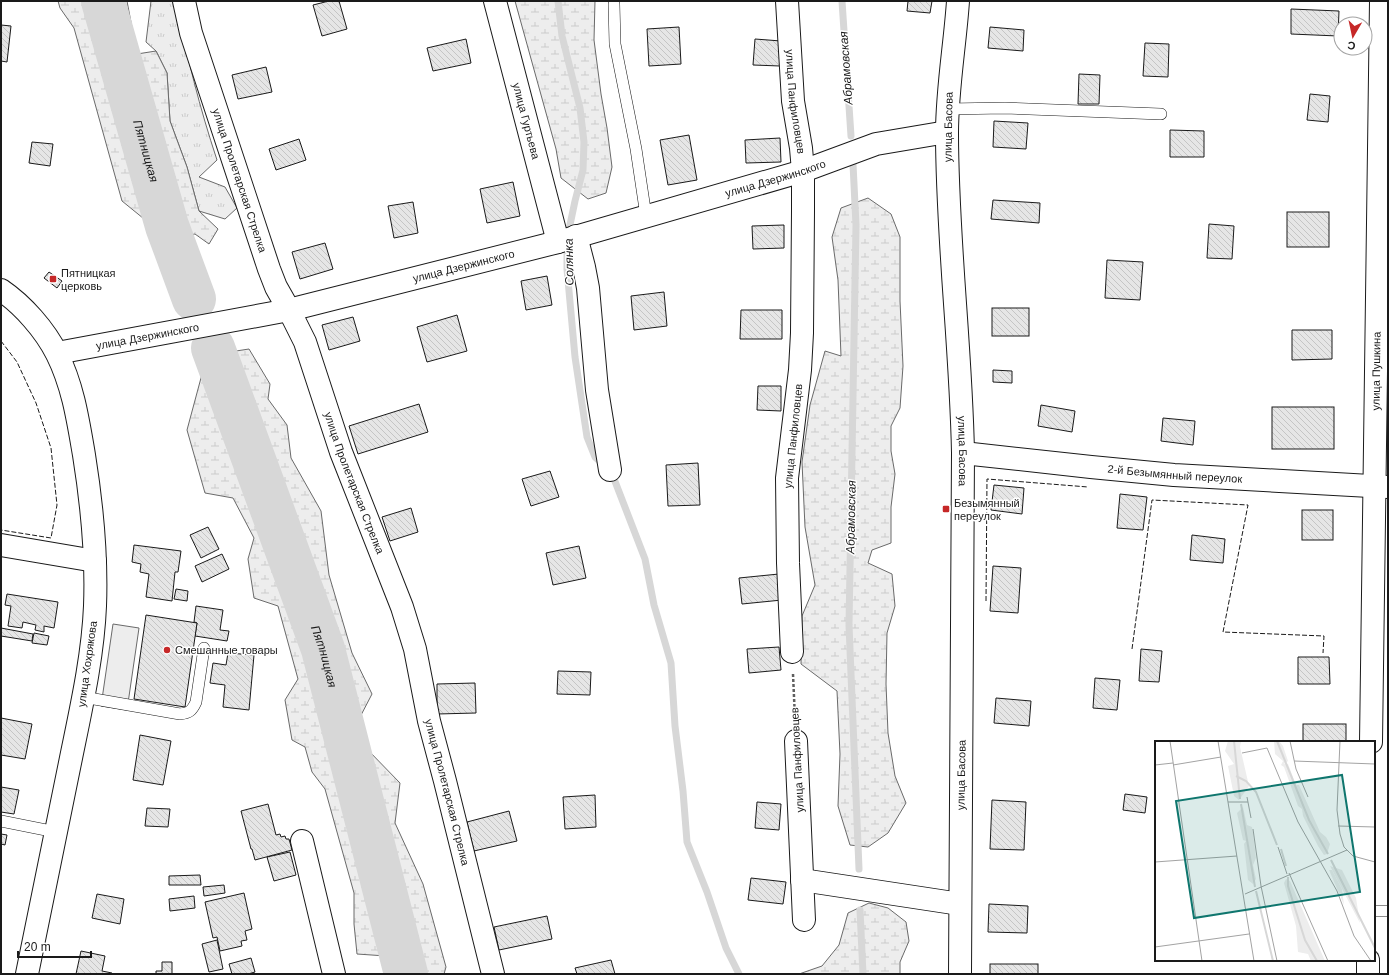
<svg xmlns="http://www.w3.org/2000/svg" width="1389" height="975" viewBox="0 0 1389 975" font-family="Helvetica,sans-serif">
<style>
.grass{fill:url(#grass-tufts);stroke:#6a6a6a}
.wetland{fill:url(#wetland-marsh);stroke:#6a6a6a}
.pitch{fill:#ededed;stroke:#6a6a6a}
.lines{fill:none;stroke-linecap:round;stroke-linejoin:round}
.stream{stroke:#d7d7d7;stroke-width:7}
.river{stroke:#d7d7d7;stroke-width:44}
.building{fill:url(#building-back-hatch);stroke:#1a1a1a}
.service-casing{stroke:#1a1a1a;stroke-width:12}
.minor-casing{stroke:#1a1a1a;stroke-width:24}
.tertiary-casing{stroke:#1a1a1a;stroke-width:24}
.secondary-casing{stroke:#1a1a1a;stroke-width:24}
.path{stroke:#5f5f5f;stroke-width:2.5;stroke-dasharray:3 2;stroke-linecap:butt}
.service{stroke:#fff;stroke-width:11}
.minor{stroke:#fff;stroke-width:22}
.tertiary{stroke:#fff;stroke-width:22}
.secondary{stroke:#fff;stroke-width:22}
.fence{stroke:#1a1a1a;stroke-width:1;stroke-dasharray:5 2;stroke-linecap:butt}
.poi-dot{fill:#c62828;stroke:#fff;stroke-width:1.5}
.labels{text-anchor:middle;dominant-baseline:central;stroke-width:3;stroke-linejoin:round;paint-order:stroke}
.street-label{font-size:11px;fill:#1a1a1a;stroke:#fff}
.poi-label{font-size:11px;fill:#1a1a1a;stroke:#fff;text-anchor:start}
.water-label{font-size:12px;font-style:italic;fill:#1a1a1a;stroke:#fff}
.inset-river{fill:none;stroke:#d7d7d7;stroke-width:2}
.inset-road{fill:none;stroke:#a3a3a3;stroke-width:1}
.view{fill:#0f766e;fill-opacity:0.15;stroke:#0f766e;stroke-width:2}
.inset-edge{fill:none;stroke:#1a1a1a;stroke-width:2}
</style>
<defs>
<pattern id="grass-tufts" width="24" height="20" patternUnits="userSpaceOnUse"><rect width="24" height="20" fill="#ededed"/><path d="M3 7l-1-3M5 7V3M7 7l1-3M15 17l-1-3M17 17v-4M19 17l1-3" fill="none" stroke="#cbcbcb"/></pattern>
<pattern id="wetland-marsh" width="20" height="14" patternUnits="userSpaceOnUse"><rect width="20" height="14" fill="#ededed"/><path d="M1 5h8M5 5V1M11 12h8M15 12V8" fill="none" stroke="#cbcbcb"/></pattern>
<pattern id="building-back-hatch" width="6" height="6" patternUnits="userSpaceOnUse"><rect width="6" height="6" fill="#e6e6e6"/><path d="M-1 5l2 2M0 0l6 6M5-1l2 2" fill="none" stroke="#c5c5c5"/></pattern>
</defs>
<rect width="100%" height="100%" fill="#fff"/>
<path class="grass" d="M151,1h25c10,53 24,108 41,159l-18,17 26,10 12,21 -12,11 -26,-8 -12,-44 -17,-46 -3,-48 -11,-22 -10,-9z"/>
<g class="wetland">
<polygon points="58,1 127,1 137,54 156,51 167,73 170,121 187,167 199,211 218,229 209,244 195,234 175,238 165,236 122,201 74,28 60,8"/>
<polygon points="515,1 595,1 594,40 601,94 607,128 612,167 606,193 588,199 561,178 556,149"/>
<polygon points="868,198 891,214 900,237 900,301 903,366 900,408 891,426 891,451 895,474 891,507 891,543 872,550 868,563 892,574 895,606 887,633 886,684 888,733 895,776 906,803 888,833 868,847 850,845 838,806 840,754 837,691 801,664 802,616 815,585 805,527 802,462 810,405 825,351 841,356 838,280 832,237 841,208"/>
<polygon points="249,349 270,384 268,399 287,425 291,458 321,511 329,575 352,653 372,694 359,719 365,747 400,783 395,823 423,884 446,967 444,974 390,974 386,956 357,954 354,924 354,893 325,789 312,772 305,747 292,740 285,700 298,679 278,606 254,598 248,559 254,538 233,498 205,493 187,430 205,363 223,353"/>
<polygon points="869,903 888,908 906,922 909,941 900,962 900,974 799,974 822,966 839,945 848,913"/>
</g>
<polygon class="pitch" points="113,624 139,628 127,710 101,706"/>
<g class="lines">
<g class="stream">
<polyline points="558,1 562,36 580,108 584,142 583,170 575,201 567,239 567,269 575,357 587,437 595,457 603,464"/>
<polyline points="842,1 851,136"/>
<polyline points="853,164 856,225 849,625 859,869"/>
<polyline points="611,471 645,559 654,605 671,663 675,726 683,791 687,842 707,892 726,948 739,974"/>
<polyline points="860,910 863,974"/>
</g>
<g class="river">
<path id="s1" d="M103,1l64,225 27,73"/>
<path id="s2" d="M213,348l110,301 83,325"/>
</g>
</g>
<g class="building">
<polygon points="329,1 339,1 347,29 322,36 313,5"/>
<polygon points="908,1 932,1 930,13 907,11"/>
<polygon points="1291,9 1339,11 1338,36 1291,34"/>
<polygon points="1,25 11,26 7,62 1,61"/>
<polygon points="679,27 681,64 649,66 647,29"/>
<polygon points="990,27 1024,30 1023,51 988,48"/>
<polygon points="466,39 471,63 433,71 427,48"/>
<polygon points="755,39 781,41 780,66 753,65"/>
<polygon points="1145,43 1169,44 1168,77 1143,76"/>
<polygon points="266,67 272,92 238,99 232,75"/>
<polygon points="1079,74 1100,75 1099,104 1078,104"/>
<polygon points="1310,94 1330,96 1328,122 1307,120"/>
<polygon points="994,121 1028,123 1026,149 993,147"/>
<polygon points="1170,130 1204,131 1204,157 1170,157"/>
<polygon points="689,135 697,180 668,185 660,140"/>
<polygon points="780,138 781,162 746,163 745,140"/>
<polygon points="299,139 306,160 276,170 269,149"/>
<polygon points="32,142 53,144 50,166 29,163"/>
<polygon points="513,182 520,216 487,223 480,189"/>
<polygon points="993,200 1040,203 1039,223 991,219"/>
<polygon points="413,202 418,233 394,238 388,206"/>
<rect x="1287" y="212" width="42" height="35"/>
<polygon points="1209,224 1234,226 1232,259 1207,258"/>
<polygon points="784,225 784,248 753,249 752,226"/>
<polygon points="325,243 333,269 300,279 292,252"/>
<polygon points="1107,260 1143,262 1140,300 1105,298"/>
<polygon points="49,272 62,281 57,288 44,278"/>
<polygon points="547,276 552,305 526,310 521,281"/>
<polygon points="664,292 667,326 634,330 631,296"/>
<rect x="992" y="308" width="37" height="28"/>
<polygon points="741,310 782,310 782,339 740,339"/>
<polygon points="457,315 467,351 427,362 417,327"/>
<polygon points="353,317 360,341 329,350 322,325"/>
<polygon points="1292,330 1332,330 1332,359 1292,360"/>
<polygon points="993,370 1012,371 1012,383 993,382"/>
<polygon points="758,386 781,386 781,411 757,410"/>
<polygon points="419,404 428,432 358,454 349,426"/>
<polygon points="1041,405 1075,411 1072,432 1038,426"/>
<rect x="1272" y="407" width="62" height="42"/>
<polygon points="1163,418 1195,421 1193,445 1161,441"/>
<polygon points="698,463 700,505 668,506 666,465"/>
<polygon points="550,471 559,497 531,506 522,479"/>
<polygon points="994,485 1024,488 1022,514 991,510"/>
<polygon points="1120,494 1147,497 1143,530 1117,528"/>
<polygon points="411,508 418,532 390,541 382,517"/>
<rect x="1302" y="510" width="31" height="30"/>
<polygon points="208,527 219,549 201,558 190,535"/>
<polygon points="1192,535 1225,539 1223,563 1190,560"/>
<polygon points="134,545 181,551 178,572 175,572 172,601 146,597 149,574 140,572 141,564 132,562"/>
<polygon points="579,546 586,578 553,585 546,553"/>
<polygon points="222,554 229,569 202,582 195,566"/>
<polygon points="993,566 1021,568 1018,613 990,611"/>
<polygon points="779,574 782,600 742,604 739,578"/>
<polygon points="176,589 188,591 187,601 174,599"/>
<polygon points="7,594 58,602 54,628 44,626 44,632 35,630 36,625 23,622 22,628 8,626 11,606 5,605"/>
<polygon points="196,606 223,610 220,630 229,631 227,641 195,636 197,623 194,622"/>
<polygon points="146,615 197,623 185,707 134,699"/>
<polygon points="1,628 33,634 32,641 1,636"/>
<polygon points="34,633 49,636 47,645 32,643"/>
<polygon points="779,647 781,670 749,673 747,649"/>
<polygon points="1141,649 1162,651 1159,682 1139,681"/>
<polygon points="228,653 254,655 249,710 223,707 225,685 210,683 213,663 226,665"/>
<polygon points="1298,657 1329,657 1330,684 1298,684"/>
<polygon points="558,671 591,672 590,695 557,694"/>
<polygon points="1095,678 1120,680 1117,710 1093,708"/>
<polygon points="475,683 476,713 437,714 437,684"/>
<polygon points="996,698 1031,701 1029,726 994,723"/>
<polygon points="1,718 32,724 25,759 1,755"/>
<rect x="1303" y="724" width="43" height="18"/>
<polygon points="140,735 171,741 163,785 133,780"/>
<polygon points="1,787 19,790 14,814 1,812"/>
<polygon points="1125,794 1147,797 1145,813 1123,810"/>
<polygon points="595,795 596,827 565,829 563,797"/>
<polygon points="992,800 1026,802 1024,850 990,849"/>
<polygon points="757,802 781,804 779,830 755,828"/>
<polygon points="268,804 276,835 280,834 281,837 285,836 286,839 289,839 292,850 255,860 252,849 251,849 241,811"/>
<polygon points="147,808 170,809 168,827 145,826"/>
<polygon points="509,811 517,841 474,851 467,822"/>
<polygon points="1,834 7,835 5,845 1,844"/>
<polygon points="290,852 296,875 274,881 267,857"/>
<polygon points="200,875 201,885 169,885 169,876"/>
<polygon points="751,878 786,882 783,904 748,900"/>
<polygon points="224,885 225,893 204,896 203,887"/>
<polygon points="244,893 252,929 245,931 247,940 241,941 242,946 220,951 217,937 213,938 205,902"/>
<polygon points="97,894 124,899 120,924 92,918"/>
<polygon points="194,896 195,908 170,911 169,899"/>
<polygon points="989,904 1028,906 1027,933 988,932"/>
<polygon points="547,916 552,939 499,950 494,927"/>
<polygon points="217,940 223,969 209,972 202,944"/>
<polygon points="81,951 105,956 102,971 112,973 111,974 76,974"/>
<polygon points="251,958 255,972 248,974 232,974 229,964"/>
<polygon points="611,960 615,974 577,974 575,968"/>
<polygon points="162,962 172,962 172,974 156,974 156,971 162,971"/>
<rect x="990" y="964" width="48" height="10"/>
</g>
<g class="lines">
<g class="service-casing">
<g id="service">
<polyline points="614,4 615,44 636,149 646,216"/>
<polyline points="948,109 1005,108 1161,114"/>
<path d="M83,697l97,17c9,-1 12,-3 16,-12l8,-54"/>
<polyline points="1,821 56,832"/>
<polyline points="1374,911 1388,911"/>
</g>
</g>
<g class="minor-casing">
<g id="minor">
<path id="s3" d="M495,1l63,241"/>
<path id="s4" d="M787,1l6,100 8,47 2,23v40l-1,122 -2,37 -13,108 1,85 4,89"/>
<path id="s5" d="M958,1c-3,44 -11,88 -11,132 0,107 14,213 16,320l-3,521"/>
<polyline points="576,236 584,267 588,288 597,390 610,470"/>
<path id="s6" d="M289,310l16,32 36,110 61,155 13,42 14,72 16,60 48,193"/>
<path id="s7" d="M57,353l232,-43 269,-68 245,-71 73,-27 71,-12"/>
<path id="s8" d="M963,453l128,14 83,8 214,12"/>
<polyline points="1,545 95,561"/>
<polyline points="796,741 804,920"/>
<polyline points="302,841 334,974"/>
<polyline points="802,880 960,904"/>
</g>
</g>
<g class="tertiary-casing">
<g id="tertiary">
<path id="s9" d="M184,1l7,32 78,236 7,18 13,23"/>
<path id="s10" d="M1371,742l10,-741"/>
<polyline points="1368,974 1368,960"/>
</g>
</g>
<g class="secondary-casing">
<path id="secondary" d="M1,290c22,15 44,40 56,64 16,32 21,66 27,101 8,50 13,100 11,151 -2,50 -14,103 -24,152 -15,72 -29,144 -44,216"/>
</g>
<polyline class="path" points="793,674 795,719"/>
<use href="#service" class="service"/>
<use href="#minor" class="minor"/>
<use href="#tertiary" class="tertiary"/>
<use href="#secondary" class="secondary"/>
<g class="fence">
<polyline points="1,341 17,362 36,403 51,448 57,505 51,538 1,530"/>
<polyline points="986,601 987,479 1088,487"/>
<polyline points="1132,649 1152,500 1248,505 1223,632 1324,636 1323,653"/>
</g>
</g>
<g class="poi-dot">
<rect x="49" y="275" width="8" height="8" rx="2"/>
<rect x="942" y="505" width="8" height="8" rx="2"/>
<circle cx="167" cy="650" r="4"/>
</g>
<g class="labels">
<g class="street-label">
<text stroke="none"><textPath href="#s4" startOffset="101">улица Панфиловцев</textPath></text>
<text stroke="none"><textPath href="#s3" startOffset="124">улица Гуртьева</textPath></text>
<text transform="translate(948 127) rotate(-89)">улица Басова</text>
<text stroke="none"><textPath href="#s7" startOffset="740">улица Дзержинского</textPath></text>
<text stroke="none"><textPath href="#s9" startOffset="188">улица Пролетарская Стрелка</textPath></text>
<text stroke="none"><textPath href="#s7" startOffset="416">улица Дзержинского</textPath></text>
<text stroke="none"><textPath href="#s7" startOffset="92">улица Дзержинского</textPath></text>
<text stroke="none"><textPath href="#s10" startOffset="371">улица Пушкина</textPath></text>
<text transform="translate(793 436) rotate(-84)">улица Панфиловцев</text>
<text stroke="none"><textPath href="#s5" startOffset="451">улица Басова</textPath></text>
<text stroke="none"><textPath href="#s8" startOffset="213">2-й Безымянный переулок</textPath></text>
<text stroke="none"><textPath href="#s6" startOffset="185">улица Пролетарская Стрелка</textPath></text>
<text transform="translate(87 664) rotate(-82)">улица Хохрякова</text>
<text transform="translate(797 760) rotate(-93)">улица Панфиловцев</text>
<text transform="translate(961 775) rotate(-89)">улица Басова</text>
<text stroke="none"><textPath href="#s6" startOffset="509">улица Пролетарская Стрелка</textPath></text>
</g>
<g class="poi-label">
<text x="61" y="273">Пятницкая<tspan x="61" dy="13">церковь</tspan></text>
<text x="954" y="503">Безымянный<tspan x="954" dy="13">переулок</tspan></text>
<text x="175" y="650">Смешанные товары</text>
</g>
<g class="water-label">
<text transform="translate(846 68) rotate(-94)">Абрамовская</text>
<text stroke="none"><textPath href="#s1" startOffset="156">Пятницкая</textPath></text>
<text transform="translate(569 262) rotate(-91)">Солянка</text>
<text transform="translate(851 517) rotate(-89)">Абрамовская</text>
<text stroke="none"><textPath href="#s2" startOffset="328">Пятницкая</textPath></text>
</g>
</g>
<g transform="translate(1155 741)">
<rect width="220" height="220" fill="#fff"/>
<path d="M174,129h3l10,19 2,16z" fill="#ededed"/>
<path d="M73,0h13l-1,6 9,39 -10,14 -5,-4 -6,-30 6,-2 -9,-13zM119,0h5l4,5 5,15 -4,3h4l8,21h3l21,47 6,5 4,7 -3,10 -3,1 -6,-9 -15,-30 -1,-7 -4,-3 -14,-39 -3,-2 2,-4 -8,-7zM88,66l4,18 5,2 1,6 3,25 -3,7 3,14 -3,5 -5,-4 -4,-36 2,-3 -3,-1 -6,-27zM175,125l12,4 14,28 4,25zM131,138l4,2 35,80h-14l-3,-7 -10,-2 -2,-26 -12,-43z" fill="#ededed"/>
<path class="inset-river" d="M79,0l6,58M122,0l32,79 19,34M81,35l10,5 10,11 21,53M86,63l14,83M126,108l5,17M176,119l44,88M133,136v9l17,54 12,21M101,150l17,70"/>
<path class="inset-road" d="M15,0l32,220M63,0l36,220M135,0l6,28 12,28M185,0l-3,69 3,24 4,13 9,9 22,6M87,12l25,-5 31,74 39,69 17,45 17,25M139,20l81,3M0,24l18,-2M18,24l48,-8M92,56l4,21M73,61h20M183,85l37,1M98,88l8,57 16,75M123,106l9,27M0,121l82,-6M134,132l39,88M90,153l102,-44M0,206l94,-13"/>
<path class="view" d="M187,34l18,117 -166,26 -18,-117z"/>
<rect width="220" height="220" class="inset-edge"/>
</g>
<rect width="1389" height="975" fill="none" stroke="#1a1a1a" stroke-width="4"/>
<g transform="translate(1353 36) rotate(189)"><circle r="19" fill="#ffffff" stroke="#a3a3a3"/>
<path d="M0-3L7 15L0 10L-7 15Z" fill="#c62828"/>
<text y="-6" font-size="11" font-weight="bold" text-anchor="middle" fill="#1a1a1a">С</text>
</g>
<path d="M18 951v6h73v-6" fill="none" stroke="#1a1a1a" stroke-width="2"/>
<text x="24" y="951" font-size="12" fill="#1a1a1a" stroke="#ffffff" stroke-width="3" paint-order="stroke">20 m</text>
</svg>
